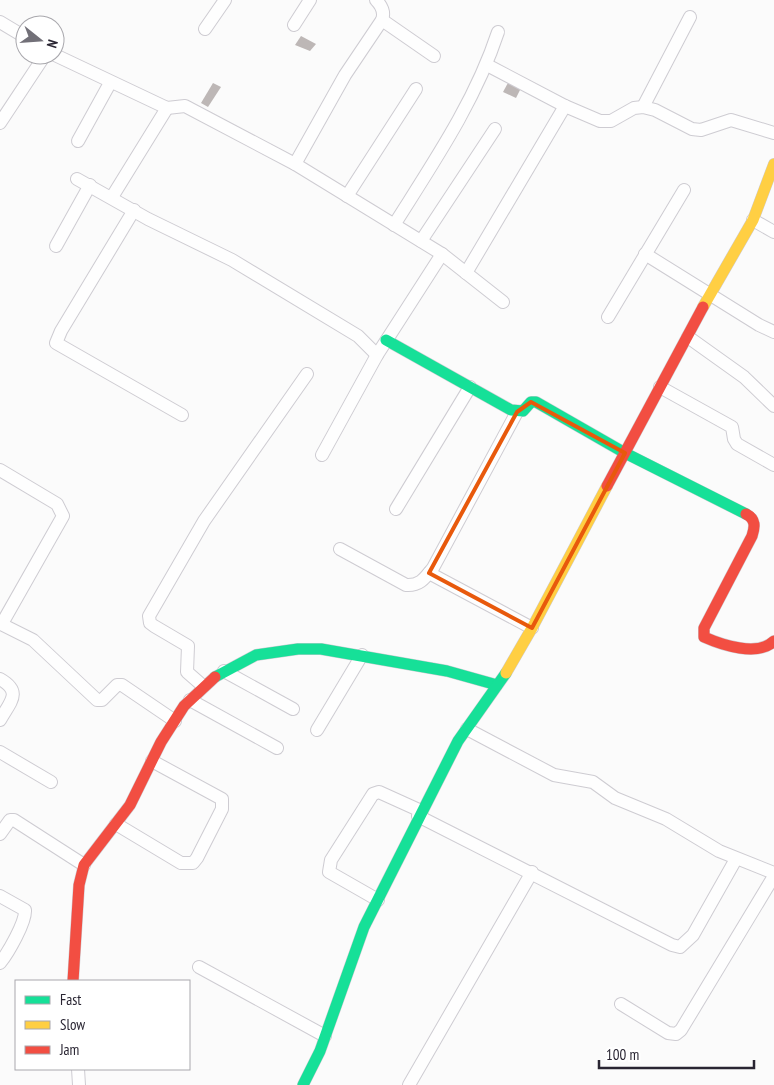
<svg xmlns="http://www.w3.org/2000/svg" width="774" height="1085" viewBox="0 0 774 1085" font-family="'PT Sans Narrow',sans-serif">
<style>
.building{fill:#bdb7b6}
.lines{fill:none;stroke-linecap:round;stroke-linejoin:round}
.street-casing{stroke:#ceccd2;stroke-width:14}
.fast-casing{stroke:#ceccd2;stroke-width:12}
.slow-casing{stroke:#ceccd2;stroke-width:12}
.jam-casing{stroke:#ceccd2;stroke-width:12}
.street{stroke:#fefefe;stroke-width:12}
.fast{stroke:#16e098;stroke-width:11}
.slow{stroke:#ffcf43;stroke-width:11}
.jam{stroke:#f24e42;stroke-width:11}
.marked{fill:none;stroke:#e8590c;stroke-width:4;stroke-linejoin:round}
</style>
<rect width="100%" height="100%" fill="#fbfbfb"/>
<g class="building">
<polygon points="301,36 316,44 310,51 295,45"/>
<polygon points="509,81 521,88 516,98 503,92"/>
<polygon points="213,83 221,87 208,107 201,103"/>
</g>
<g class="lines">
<g class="street-casing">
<g id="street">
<polyline points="382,20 434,56"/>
<polyline points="0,22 25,37"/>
<polyline points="294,25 310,0"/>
<polyline points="205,29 225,0"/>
<polyline points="55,55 167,108 185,106 295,164 442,254 503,302"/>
<polyline points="487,65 565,106 600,121 611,121 634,108 643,107 655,110 692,129 701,130 731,120 774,133"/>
<polyline points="643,107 690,17"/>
<polyline points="0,123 45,55"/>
<polyline points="78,141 110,83"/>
<path d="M295,164l50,-89 37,-55c3,-8 0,-14 -6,-20"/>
<polyline points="77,179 148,219 232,260 358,336 377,355"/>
<polyline points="347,196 416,89"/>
<polyline points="112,197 167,108"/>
<polyline points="134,210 61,331 56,343 182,415"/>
<polyline points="753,220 774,232"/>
<path d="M394,225c39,-62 81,-123 104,-193"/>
<polyline points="421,241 495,129"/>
<polyline points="56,246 90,185"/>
<polyline points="645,254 759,325 774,332"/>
<polyline points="466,273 565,106"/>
<polyline points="608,317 684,190"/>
<polyline points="688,337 744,377 774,406"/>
<polyline points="660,387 732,427 734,439 737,444 774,465"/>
<polyline points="322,455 377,355 442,254"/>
<polyline points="0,470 57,504 63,516 4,620 3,625 33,640 97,700 102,700 117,685 122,685 175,721"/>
<polyline points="396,509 470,387"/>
<path d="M340,549l66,36c14,1 19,-7 27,-17l84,-156"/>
<polyline points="429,573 532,628"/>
<polyline points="224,671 293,709"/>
<path d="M0,679c23,13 10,23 0,41"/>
<polyline points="203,686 187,672 188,646 154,626 150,623 149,616 204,521 307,374"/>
<polyline points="190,700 277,748"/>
<polyline points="467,729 554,775 593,782 615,798 666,819 719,851 774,873"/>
<polyline points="317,730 362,655"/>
<polyline points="0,752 51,782"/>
<polyline points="418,816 672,945 680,947 693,935 736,859"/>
<polyline points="116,824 181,863 193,863 197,858 222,809 222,799 152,761"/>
<polyline points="0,834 10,820 14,820 84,865"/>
<path d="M0,896l25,14c1,12 -17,43 -25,53"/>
<polyline points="378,900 329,872 331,860 373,794 379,792 421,811"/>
<polyline points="199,967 325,1036"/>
<polyline points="621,1004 668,1033 676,1034 681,1030 774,876"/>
<polyline points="78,1069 79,1085"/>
<polyline points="409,1085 532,872"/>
</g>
</g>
<g class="fast-casing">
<g id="fast">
<polyline points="386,340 511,410 523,411 531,402 536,402 625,453 746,514"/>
<polyline points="215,677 256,655 298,649 321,649 447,671 497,685"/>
<polyline points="303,1085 320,1051 364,927 458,741 506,673"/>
</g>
</g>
<g class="slow-casing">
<g id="slow">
<polyline points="703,307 753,220 774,164"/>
<polyline points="506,673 532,628 607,486"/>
</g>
</g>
<g class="jam-casing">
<g id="jam">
<polyline points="607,486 703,307"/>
<path d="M746,514c10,5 9,13 6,22l-48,92v9c18,8 54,20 70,4"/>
<polyline points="73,981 79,885 84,865 130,805 161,742 184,706 215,677"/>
</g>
</g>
<use href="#street" class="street"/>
<use href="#fast" class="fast"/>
<use href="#slow" class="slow"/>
<use href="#jam" class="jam"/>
</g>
<path class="marked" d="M531,402l94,51 -93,175 -103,-55 88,-161z"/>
<rect x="15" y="980" width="175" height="90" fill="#ffffff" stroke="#a9a8ad"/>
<rect x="25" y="996" width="25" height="8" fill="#16e098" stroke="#a9a8ad"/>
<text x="60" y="1005" font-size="15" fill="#292532">Fast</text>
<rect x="25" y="1021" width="25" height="8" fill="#ffcf43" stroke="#a9a8ad"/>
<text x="60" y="1030" font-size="15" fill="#292532">Slow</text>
<rect x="25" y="1046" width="25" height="8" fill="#f24e42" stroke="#a9a8ad"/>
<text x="60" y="1055" font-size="15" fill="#292532">Jam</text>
<g transform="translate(40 40) rotate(107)"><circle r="24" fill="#ffffff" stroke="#a9a8ad"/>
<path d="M0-4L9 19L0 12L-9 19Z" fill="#727078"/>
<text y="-8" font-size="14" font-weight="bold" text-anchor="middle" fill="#292532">N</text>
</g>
<path d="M599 1060v8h155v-8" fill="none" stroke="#292532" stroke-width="2.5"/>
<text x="606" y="1060" font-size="15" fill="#292532" stroke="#ffffff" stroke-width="4" paint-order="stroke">100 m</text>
</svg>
